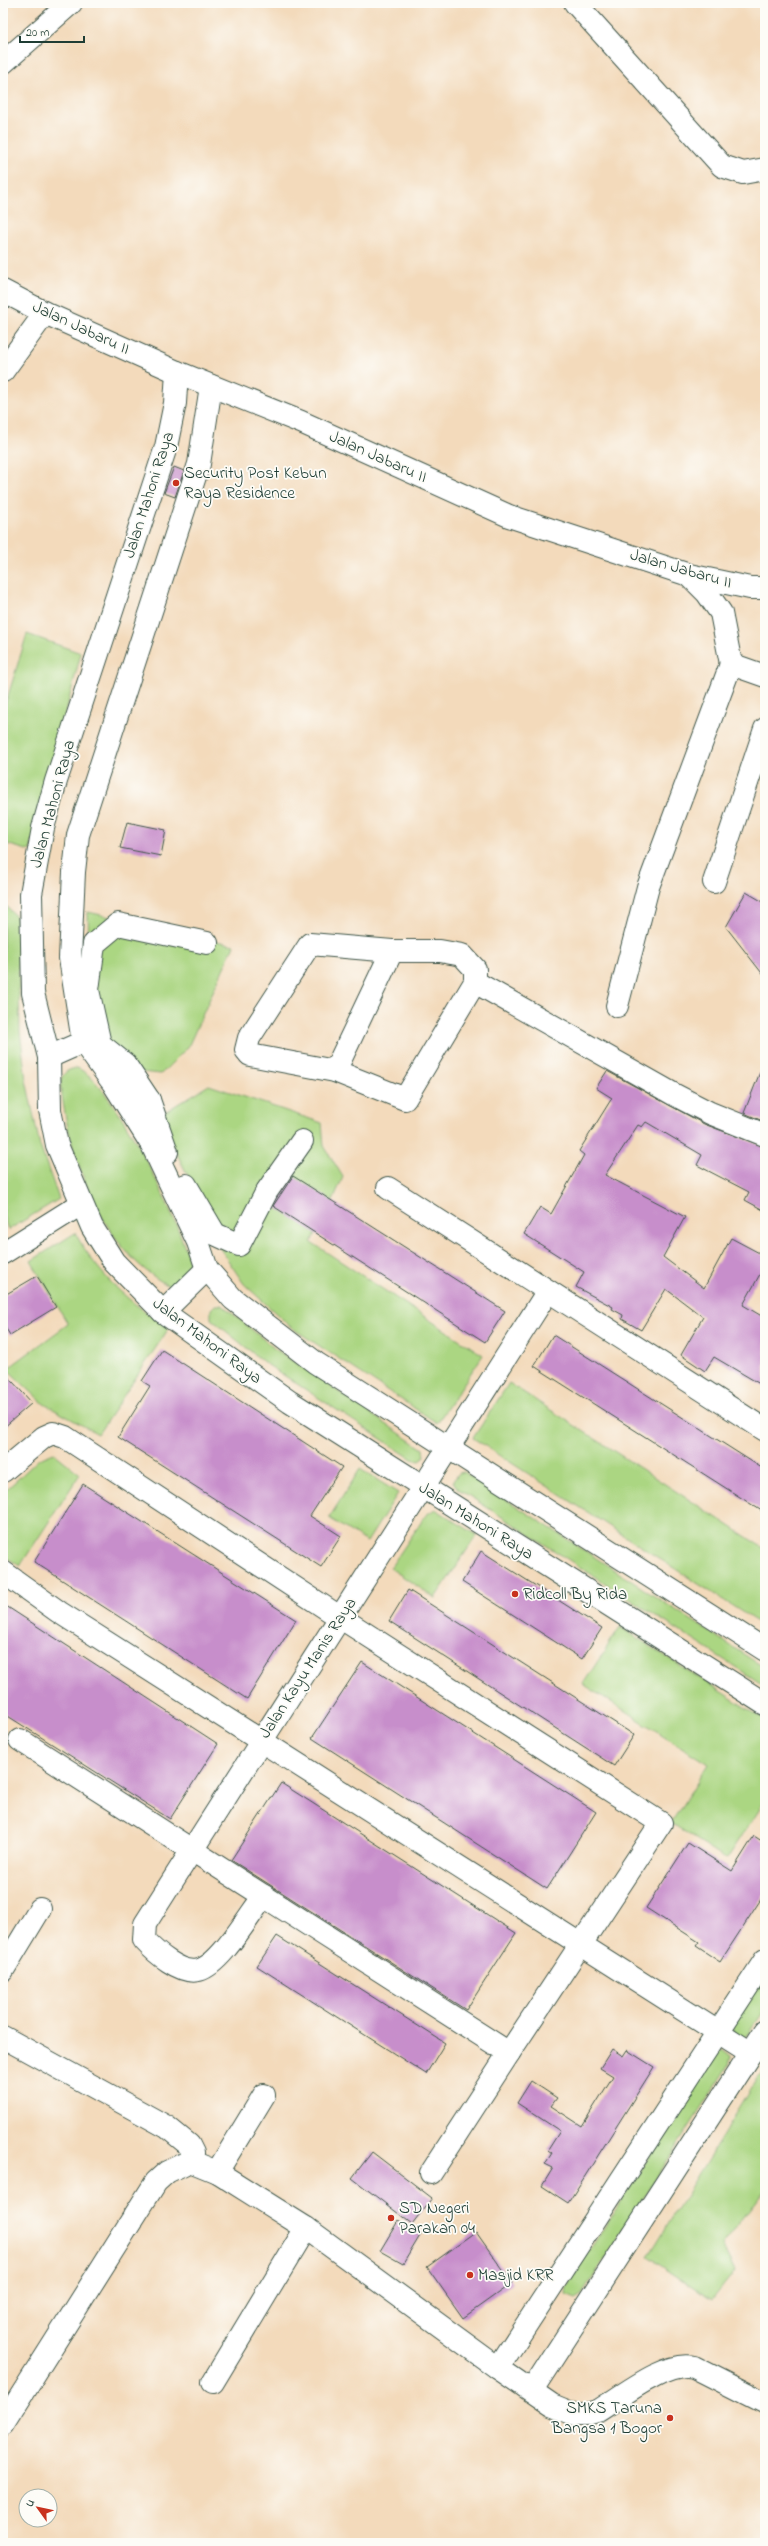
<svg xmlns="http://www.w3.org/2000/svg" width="768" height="2546" viewBox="0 0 768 2546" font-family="'Indie Flower',sans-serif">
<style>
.green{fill:#abd682;stroke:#658a5b}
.building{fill:#c78ecb}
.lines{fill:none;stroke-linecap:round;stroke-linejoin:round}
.minor-casing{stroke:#3f5548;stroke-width:24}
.minor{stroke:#fff;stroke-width:22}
.poi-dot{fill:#c8321e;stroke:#fdfcf7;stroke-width:1.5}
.labels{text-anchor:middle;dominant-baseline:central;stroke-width:3.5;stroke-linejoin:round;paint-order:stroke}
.street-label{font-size:17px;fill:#1f3d34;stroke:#fdfcf7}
.poi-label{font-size:17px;fill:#1f3d34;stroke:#fdfcf7;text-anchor:start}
</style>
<rect width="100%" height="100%" fill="#fdfcf7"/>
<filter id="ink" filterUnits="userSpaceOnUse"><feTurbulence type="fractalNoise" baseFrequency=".025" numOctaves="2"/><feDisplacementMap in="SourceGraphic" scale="8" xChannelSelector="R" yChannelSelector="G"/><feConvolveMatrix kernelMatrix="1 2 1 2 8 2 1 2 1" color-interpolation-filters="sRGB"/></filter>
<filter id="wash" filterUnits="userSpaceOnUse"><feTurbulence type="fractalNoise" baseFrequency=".012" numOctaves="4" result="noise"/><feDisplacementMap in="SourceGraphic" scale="16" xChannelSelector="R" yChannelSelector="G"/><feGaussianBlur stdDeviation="0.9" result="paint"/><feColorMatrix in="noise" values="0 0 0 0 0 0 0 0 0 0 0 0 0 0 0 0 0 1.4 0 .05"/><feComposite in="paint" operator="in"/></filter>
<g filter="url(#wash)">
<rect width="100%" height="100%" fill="#f3dabb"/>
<g class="green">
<polygon points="27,634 81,653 30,851 3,843 3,712"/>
<polygon points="3,902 17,918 20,1031 26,1080 40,1146 59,1199 8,1230 3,1215"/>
<polygon points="88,912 234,945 188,1047 161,1074 130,1071 101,1039 90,986"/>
<path d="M77,1068c36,12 109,164 114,203l-18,17c-26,-13 -45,-32 -61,-55 -26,-39 -42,-86 -49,-131 -1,-8 -4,-18 -1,-25 3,-6 8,-8 15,-9z"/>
<polygon points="209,1085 322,1123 324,1146 343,1177 327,1214 311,1242 483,1355 437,1423 292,1328 244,1284 217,1244 196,1192 158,1116"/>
<path d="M75,1233c25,44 51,67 94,95l-71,106 -54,-30 -37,-35 61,-45 -37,-63z"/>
<polygon points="215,1305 221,1305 226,1308 275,1349 423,1449 424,1458 420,1461 412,1459 265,1363 211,1319 211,1309"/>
<polygon points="509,1383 765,1549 765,1627 473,1438"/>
<polygon points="54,1453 80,1474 20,1566 3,1555 3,1493 39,1459"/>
<polygon points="360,1469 398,1493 367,1542 329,1518"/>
<polygon points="464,1472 765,1668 765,1686 460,1490 455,1486 453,1481 459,1473"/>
<polygon points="435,1509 477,1535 435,1598 390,1568 426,1515"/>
<polygon points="620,1627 765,1720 765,1800 727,1859 671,1823 708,1764 583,1684"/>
<polygon points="765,1975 765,2008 746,2036 743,2038 733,2034 733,2025"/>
<polygon points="723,2050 731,2056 729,2065 581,2295 576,2298 566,2294 567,2285 715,2056"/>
<polygon points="765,2067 765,2190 722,2245 735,2271 712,2300 648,2257"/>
</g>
<g id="blocks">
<g class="building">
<polygon points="174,467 184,471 175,497 164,493"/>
<polygon points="127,822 166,830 161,856 120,848"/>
<polygon points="746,892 765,903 765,977 726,927"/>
<polygon points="764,1062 765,1062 765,1122 744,1113"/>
<polygon points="607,1071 704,1124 765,1147 765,1211 745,1200 749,1192 697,1165 702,1155 646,1122 642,1127 638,1125 605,1175 685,1217 663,1257 704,1288 731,1238 765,1256 765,1265 743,1305 765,1318 765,1387 714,1357 705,1371 681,1355 703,1317 666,1289 641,1330 622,1319 623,1315 612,1309 613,1307 576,1287 584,1272 524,1234 540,1207 551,1214 584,1155 579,1151 612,1098 596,1088"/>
<polygon points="293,1176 505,1311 485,1342 273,1206"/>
<polygon points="37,1276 56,1307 10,1335 3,1324 3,1296"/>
<polygon points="553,1335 765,1470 765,1513 534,1366"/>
<polygon points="162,1350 342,1467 310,1516 341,1536 321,1567 118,1437 150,1386 142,1381"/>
<polygon points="3,1371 32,1403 3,1428"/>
<polygon points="83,1484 296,1620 247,1699 34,1562"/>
<polygon points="481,1551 602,1628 582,1659 462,1582"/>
<polygon points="408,1590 634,1735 614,1766 389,1621"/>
<polygon points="3,1604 218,1744 170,1819 3,1713"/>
<polygon points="362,1662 596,1812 547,1889 312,1738"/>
<polygon points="281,1783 516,1933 466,2010 231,1860"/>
<polygon points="754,1836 765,1843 765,1893 720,1962 696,1946 699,1942 646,1908 688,1843 732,1871"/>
<polygon points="277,1936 445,2043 426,2074 257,1966"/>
<polygon points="612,2049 623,2056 627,2050 654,2067 568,2203 542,2186 553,2168 545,2164 552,2153 548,2150 560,2131 517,2103 531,2081 557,2098 551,2106 582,2126 613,2076 600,2068"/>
<polygon points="372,2152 432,2198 412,2224 352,2178"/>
<polygon points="398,2221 421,2234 403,2264 380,2251"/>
<polygon points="476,2232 512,2283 463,2318 427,2267"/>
</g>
</g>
</g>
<g filter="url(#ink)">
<use href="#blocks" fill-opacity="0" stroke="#3f5548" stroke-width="1"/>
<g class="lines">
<g class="minor-casing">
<g id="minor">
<polyline points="575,3 722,166 743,173 765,169"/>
<polyline points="3,63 71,3"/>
<polyline points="3,291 45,313 177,372 301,422 509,516 689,575 750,588 765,588"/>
<polyline points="3,371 45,313"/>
<polyline points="177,372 175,403 166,447 56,781 43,828 31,894 33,993 49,1057 50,1110 57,1145 92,1227 114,1262 163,1312 290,1402 765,1704"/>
<polyline points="211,386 199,464 78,835 74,872 70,958 83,1042 113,1083 152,1145 198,1242 207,1269 233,1299 316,1363 765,1650"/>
<polyline points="689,575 707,593 721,613 731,664 765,676"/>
<polyline points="714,882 765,729"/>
<polyline points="475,982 475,969 462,955 440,951 392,951 310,944 249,1038 246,1050 250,1055 335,1071 405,1099 475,982 675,1095 710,1113 765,1135"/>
<polyline points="617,1006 648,887 731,664"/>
<polyline points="49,1057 83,1042"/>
<polyline points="335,1071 392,951"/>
<polyline points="149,1100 167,1152"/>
<polyline points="133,1113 149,1100 125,1064 100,1044 88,990 94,944 118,924 207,943"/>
<polyline points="186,1185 215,1234 239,1245 267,1191 302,1141"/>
<polyline points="388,1188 765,1430"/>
<polyline points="3,1253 81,1204"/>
<polyline points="163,1312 207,1269"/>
<polyline points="3,1471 44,1437 53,1433 65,1437 341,1618 661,1823 509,2053 20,1740"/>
<polyline points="3,1572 59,1612 751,2053"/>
<path d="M264,1896c-15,19 -43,68 -65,74 -18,5 -44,-18 -55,-30l1,-16 403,-633"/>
<polyline points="3,1970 40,1909"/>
<polyline points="3,2037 167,2127 189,2145 193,2153 190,2161"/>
<polyline points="217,2172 264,2095"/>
<polyline points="431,2173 509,2053"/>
<polyline points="498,2368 765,1960"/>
<polyline points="213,2382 306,2228"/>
<polyline points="532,2390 765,2031"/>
<path d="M3,2424l153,-242 11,-10 23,-11 27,11 89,56 192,140 54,37 22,9h13l11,-3c24,-15 69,-51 96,-44l71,36"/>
</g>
</g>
<use href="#minor" class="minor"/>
</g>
</g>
<g class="poi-dot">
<circle cx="176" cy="483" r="4"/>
<circle cx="515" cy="1594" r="4"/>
<circle cx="391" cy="2218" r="4"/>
<circle cx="470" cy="2275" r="4"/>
<circle cx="670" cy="2418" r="4"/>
</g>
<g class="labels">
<g class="street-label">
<text transform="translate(81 328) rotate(25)">Jalan Jabaru II</text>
<text transform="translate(378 457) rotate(24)">Jalan Jabaru II</text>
<text transform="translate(149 495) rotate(-72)">Jalan Mahoni Raya</text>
<text transform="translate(681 569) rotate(16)">Jalan Jabaru II</text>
<text transform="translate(53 804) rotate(-75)">Jalan Mahoni Raya</text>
<text transform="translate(207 1341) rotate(37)">Jalan Mahoni Raya</text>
<text transform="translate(476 1521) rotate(32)">Jalan Mahoni Raya</text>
<text transform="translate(308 1668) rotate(-57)">Jalan Kayu Manis Raya</text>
</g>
<g class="poi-label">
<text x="184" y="473">Security Post Kebun<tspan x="184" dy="20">Raya Residence</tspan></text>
<text x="523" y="1594">Ridcoll By Rida</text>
<text x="399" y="2208">SD Negeri<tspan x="399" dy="20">Parakan 04</tspan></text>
<text x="478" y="2275">Masjid KRR</text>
<text x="662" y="2408" text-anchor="end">SMKS Taruna<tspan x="662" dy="20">Bangsa 1 Bogor</tspan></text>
</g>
</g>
<rect width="768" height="2546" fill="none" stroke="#fdfcf7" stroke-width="16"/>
<g transform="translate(38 2508) rotate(303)"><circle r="19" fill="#fdfcf7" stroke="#a4b0a9"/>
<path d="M0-3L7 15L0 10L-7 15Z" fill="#c8321e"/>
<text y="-6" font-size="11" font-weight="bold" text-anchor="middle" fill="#1f3d34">U</text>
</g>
<path d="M20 36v6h64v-6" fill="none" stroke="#1f3d34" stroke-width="2"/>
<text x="26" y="36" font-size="12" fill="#1f3d34" stroke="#fdfcf7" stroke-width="3" paint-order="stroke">20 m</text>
</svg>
